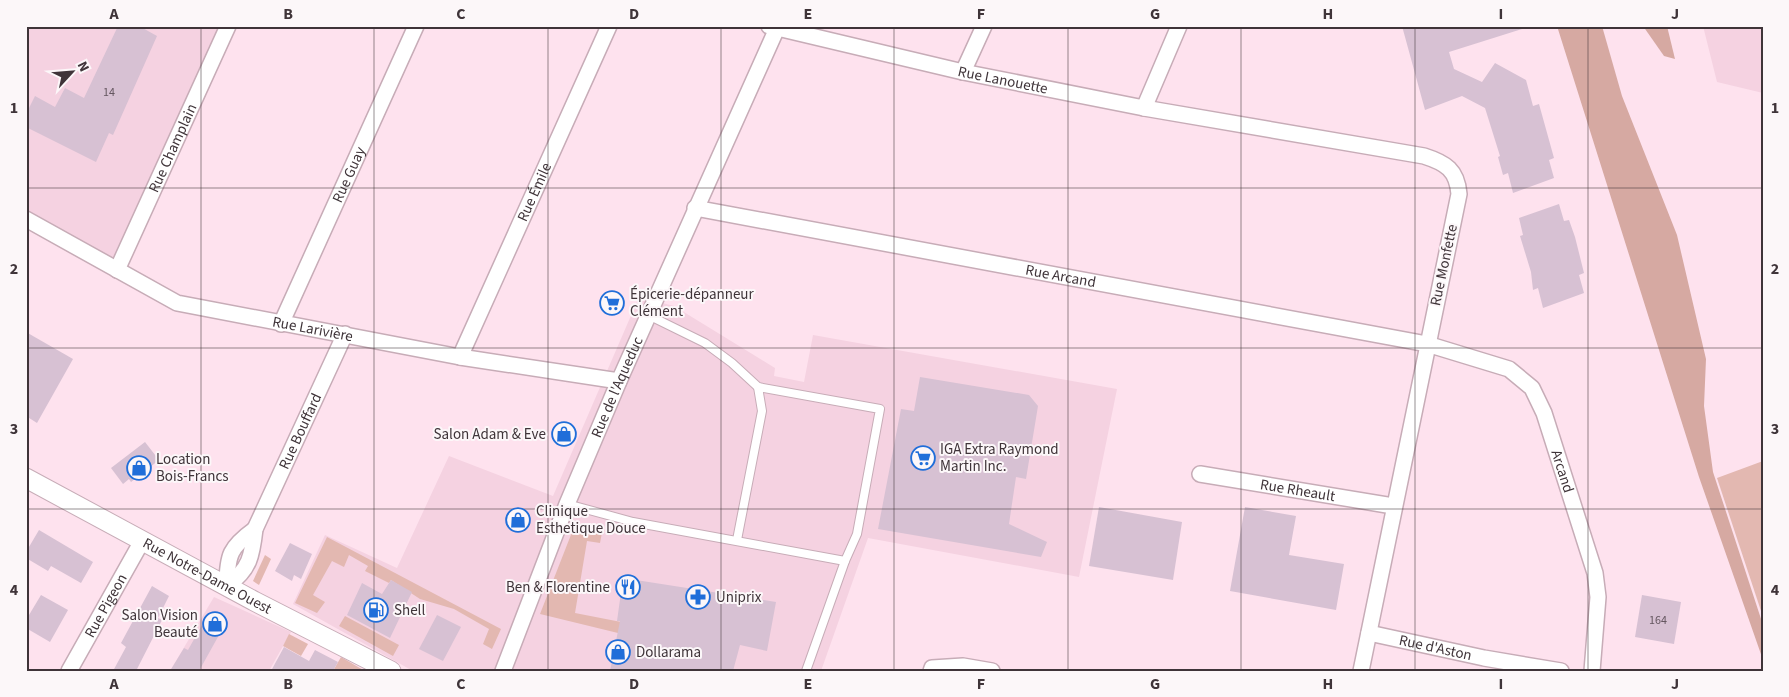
<svg xmlns="http://www.w3.org/2000/svg" width="1789" height="697" viewBox="0 0 1789 697" font-family="'Source Sans 3',sans-serif">
<style>
.built{fill:#f5d2e1}
.green{fill:#e3b8b1}
.forest{fill:#d6a9a2}
.building{fill:#d7c1d3}
.lines{fill:none;stroke-linecap:round;stroke-linejoin:round}
.service-casing{stroke:#c7acb7;stroke-width:10}
.minor-casing{stroke:#c7acb7;stroke-width:18}
.tertiary-casing{stroke:#c7acb7;stroke-width:21}
.service{stroke:#fff;stroke-width:8}
.minor{stroke:#fff;stroke-width:15}
.tertiary{stroke:#fff;stroke-width:19}
.grid{fill:none;stroke:#3f3439;stroke-width:1;stroke-opacity:0.55}
.labels{text-anchor:middle;dominant-baseline:central;stroke-width:4;stroke-linejoin:round;paint-order:stroke}
.number-label{font-size:12px;fill:#655760}
.street-label{font-size:15px;fill:#3f3439;stroke:#fcf7f9}
.poi-label{font-size:15px;fill:#3f3439;stroke:#fcf7f9;text-anchor:start}
.neatline{fill:none;stroke:#3f3439;stroke-width:2}
.grid-label{font-size:16px;text-anchor:middle;font-weight:bold;fill:#3f3439}
</style>
<rect width="100%" height="100%" fill="#fee2ee"/>
<g class="built">
<polygon points="26,26 228,26 117,270 26,219"/>
<polygon points="1703,26 1763,26 1763,93 1717,82"/>
<polygon points="639,297 674,306 775,368 774,376 804,382 813,335 1117,389 1079,577 868,538 821,671 413,671 293,604 325,535 397,568 449,456 553,496"/>
<polygon points="214,597 291,632 269,671 170,671"/>
</g>
<g class="green">
<polygon points="1763,461 1763,617 1717,478"/>
<polygon points="584,523 603,527 600,543 587,541 575,613 739,645 618,633 540,614 574,527"/>
<polygon points="327,537 501,629 492,649 483,644 489,629 454,609 420,599 391,580 389,583 365,571 368,566 349,555 344,567 332,561 313,595 325,602 317,613 295,603"/>
<polygon points="265,555 271,559 259,585 253,581"/>
<polygon points="345,616 399,645 393,656 339,626"/>
<polygon points="289,634 308,644 301,656 283,646"/>
<polygon points="341,657 365,671 333,671"/>
</g>
<g class="forest">
<polygon points="1557,26 1602,26 1622,96 1677,235 1706,359 1704,406 1713,472 1763,625 1763,660 1699,477"/>
<polygon points="1643,26 1667,26 1675,59 1664,56"/>
</g>
<g class="building">
<polygon points="118,26 139,26 157,36 113,135 109,133 96,162 26,127 26,114 35,96 55,107 65,88 84,98"/>
<polygon points="1402,26 1522,26 1522,29 1449,52 1454,69 1482,82 1495,63 1526,80 1533,106 1539,104 1554,158 1549,160 1554,178 1513,193 1508,173 1503,175 1498,157 1500,156 1485,108 1462,96 1425,110"/>
<polygon points="1559,204 1564,221 1569,220 1575,237 1584,273 1579,275 1584,293 1543,308 1538,288 1533,290 1531,272 1520,236 1523,235 1519,218"/>
<polygon points="26,332 73,359 37,423 26,416"/>
<polygon points="920,377 1029,395 1038,406 1026,479 1016,477 1009,524 1047,542 1041,557 878,529 901,409 914,411"/>
<polygon points="145,442 159,460 131,482 129,479 123,484 111,468"/>
<polygon points="1099,507 1182,522 1173,580 1089,566"/>
<polygon points="1245,507 1296,516 1289,555 1344,564 1336,610 1230,591"/>
<polygon points="39,530 93,562 81,583 51,566 48,571 26,558 26,552"/>
<polygon points="290,543 312,554 301,579 294,575 292,581 275,571"/>
<polygon points="623,578 776,602 767,651 740,645 733,671 610,671 620,621 617,621"/>
<polygon points="391,580 412,592 390,638 347,615 362,583 382,594"/>
<polygon points="152,586 169,596 158,618 162,620 136,671 113,671 126,647 121,643"/>
<polygon points="41,595 68,610 50,642 26,628 26,620"/>
<polygon points="1642,595 1681,602 1674,644 1635,637"/>
<polygon points="437,615 461,627 443,661 419,649"/>
<polygon points="207,616 224,626 199,671 170,671 184,648 188,650"/>
<polygon points="284,647 309,661 315,650 338,662 333,671 271,671"/>
</g>
<g class="lines">
<g class="service-casing">
<g id="service">
<polyline points="648,315 705,343 732,363 758,387 880,409 857,534 845,561"/>
<polyline points="567,504 633,522 845,561 806,671"/>
<polyline points="737,540 762,411 758,387"/>
</g>
</g>
<g class="minor-casing">
<g id="minor">
<path id="s1" d="M769,26l194,46 181,36 280,48c22,7 33,14 35,38l-98,477"/>
<polyline points="963,72 984,26"/>
<polyline points="1144,108 1179,26"/>
<path id="s2" d="M695,208l732,136 82,25 23,19 12,25 51,160 3,24 -6,74"/>
<path id="s3" d="M26,219l151,84 283,54 159,24"/>
<path id="s4" d="M117,270l111,-244"/>
<path id="s5" d="M281,324l135,-298"/>
<path id="s6" d="M460,357l149,-331"/>
<path id="s7" d="M1200,474l193,32"/>
<path id="s8" d="M227,586c23,-17 25,-30 28,-57l90,-195"/>
<path d="M227,586c0,-31 3,-39 28,-57"/>
<path id="s9" d="M1369,633l115,25 77,13"/>
<path id="s10" d="M69,671l73,-130"/>
<path id="s11" d="M503,671l64,-167 52,-123 159,-355"/>
<polyline points="931,671 932,668 963,666 992,671"/>
</g>
</g>
<g class="tertiary-casing">
<g id="tertiary">
<path id="s12" d="M26,478l228,123 137,70"/>
</g>
</g>
<use href="#service" class="service"/>
<use href="#minor" class="minor"/>
<use href="#tertiary" class="tertiary"/>
</g>
<path class="grid" d="M201,26v645M374,26v645M548,26v645M721,26v645M894,26v645M1068,26v645M1241,26v645M1415,26v645M1588,26v645M26,188h1737M26,348h1737M26,509h1737"/>
<defs>
<g id="supermarket-ring" transform="scale(1.25)"><circle r="9.5" fill="#fcf7f9" stroke="#206ed9" stroke-width="1.5"/><path d="M-6-5.5h2.5l.6 2H6L4.5 2H-2.5L-4.4-4H-6ZM-1.5 3.2a1.3 1.3 0 1 0 .1 0ZM3 3.2a1.3 1.3 0 1 0 .1 0Z" fill="#206ed9"/></g>
<g id="shop-ring" transform="scale(1.25)"><circle r="9.5" fill="#fcf7f9" stroke="#206ed9" stroke-width="1.5"/><path d="M-5-2.5h2.3a2.7 3.5 0 0 1 5.4 0H5L5.5 6h-11ZM-1.5-2.5h3a1.5 2.3 0 0 0-3 0Z" fill="#206ed9"/></g>
<g id="restaurant-ring" transform="scale(1.25)"><circle r="9.5" fill="#fcf7f9" stroke="#206ed9" stroke-width="1.5"/><path d="M-5-6h1v4h1v-4h1v4h1v-4h1v5L-1.5 .5V6h-2V.5L-5-1ZM5-6V6H3V1.5H1.5Q1.5-4 5-6Z" fill="#206ed9"/></g>
<g id="pharmacy-ring" transform="scale(1.25)"><circle r="9.5" fill="#fcf7f9" stroke="#206ed9" stroke-width="1.5"/><path d="M-2-6h4v4h4v4h-4v4h-4v-4h-4v-4h4Z" fill="#206ed9"/></g>
<g id="fuel-ring" transform="scale(1.25)"><circle r="9.5" fill="#fcf7f9" stroke="#206ed9" stroke-width="1.5"/><path d="M-5.5-6h7V0h2V4h1.3V-2.5L3-4.5l.8-.8L6-3V5H2.5V1h-1V6h-7ZM-4.2-4.7v3.2H.2V-4.7Z" fill="#206ed9"/></g>
</defs>
<g fill-rule="evenodd">
<use href="#supermarket-ring" x="612" y="303"/>
<use href="#shop-ring" x="564" y="434"/>
<use href="#supermarket-ring" x="923" y="458"/>
<use href="#shop-ring" x="139" y="468"/>
<use href="#shop-ring" x="518" y="520"/>
<use href="#restaurant-ring" x="628" y="587"/>
<use href="#pharmacy-ring" x="698" y="597"/>
<use href="#fuel-ring" x="376" y="610"/>
<use href="#shop-ring" x="215" y="624"/>
<use href="#shop-ring" x="618" y="652"/>
</g>
<g class="labels">
<g class="number-label">
<text x="109" y="92">14</text>
<text x="1658" y="620">164</text>
</g>
<g class="street-label">
<text stroke="none"><textPath href="#s1" startOffset="240">Rue Lanouette</textPath></text>
<text stroke="none"><textPath href="#s4" startOffset="134">Rue Champlain</textPath></text>
<text stroke="none"><textPath href="#s5" startOffset="164">Rue Guay</textPath></text>
<text stroke="none"><textPath href="#s6" startOffset="181">Rue Émile</textPath></text>
<text transform="translate(1444 265) rotate(-78)">Rue Monfette</text>
<text stroke="none"><textPath href="#s2" startOffset="372">Rue Arcand</textPath></text>
<text stroke="none"><textPath href="#s3" startOffset="311">Rue Larivière</textPath></text>
<text stroke="none"><textPath href="#s11" startOffset="306">Rue de l'Aqueduc</textPath></text>
<text stroke="none"><textPath href="#s8" startOffset="174">Rue Bouffard</textPath></text>
<text stroke="none"><textPath href="#s2" startOffset="949">Arcand</textPath></text>
<text stroke="none"><textPath href="#s7" startOffset="99">Rue Rheault</textPath></text>
<text stroke="none"><textPath href="#s12" startOffset="206">Rue Notre-Dame Ouest</textPath></text>
<text stroke="none"><textPath href="#s10" startOffset="75">Rue Pigeon</textPath></text>
<text stroke="none"><textPath href="#s9" startOffset="68">Rue d'Aston</textPath></text>
</g>
<g class="poi-label">
<text x="630" y="294">Épicerie-dépanneur<tspan x="630" dy="17">Clément</tspan></text>
<text x="546" y="434" text-anchor="end">Salon Adam &amp; Eve</text>
<text x="940" y="449">IGA Extra Raymond<tspan x="940" dy="17">Martin Inc.</tspan></text>
<text x="156" y="459">Location<tspan x="156" dy="17">Bois-Francs</tspan></text>
<text x="536" y="511">Clinique<tspan x="536" dy="17">Esthetique Douce</tspan></text>
<text x="610" y="587" text-anchor="end">Ben &amp; Florentine</text>
<text x="716" y="597">Uniprix</text>
<text x="394" y="610">Shell</text>
<text x="198" y="615" text-anchor="end">Salon Vision<tspan x="198" dy="17">Beauté</tspan></text>
<text x="636" y="652">Dollarama</text>
</g>
</g>
<rect width="1789" height="697" fill="none" stroke="#fcf7f9" stroke-width="55"/>
<g transform="translate(72 72) rotate(64)" stroke="#fcf7f9" stroke-width="4" paint-order="stroke">
<path d="M0-4L9 19L0 12L-9 19Z" fill="#3f3439"/>
<text y="-8" font-size="14" font-weight="bold" text-anchor="middle" fill="#3f3439">N</text>
</g>
<rect x="28" y="28" width="1734" height="642" class="neatline"/>
<g class="grid-label">
<text x="114" y="19">A</text>
<text x="288" y="19">B</text>
<text x="461" y="19">C</text>
<text x="634" y="19">D</text>
<text x="808" y="19">E</text>
<text x="981" y="19">F</text>
<text x="1155" y="19">G</text>
<text x="1328" y="19">H</text>
<text x="1501" y="19">I</text>
<text x="1675" y="19">J</text>
<text x="14" y="113">1</text>
<text x="1775" y="113">1</text>
<text x="14" y="274">2</text>
<text x="1775" y="274">2</text>
<text x="14" y="434">3</text>
<text x="1775" y="434">3</text>
<text x="14" y="595">4</text>
<text x="1775" y="595">4</text>
<text x="114" y="689">A</text>
<text x="288" y="689">B</text>
<text x="461" y="689">C</text>
<text x="634" y="689">D</text>
<text x="808" y="689">E</text>
<text x="981" y="689">F</text>
<text x="1155" y="689">G</text>
<text x="1328" y="689">H</text>
<text x="1501" y="689">I</text>
<text x="1675" y="689">J</text>
</g>
</svg>
